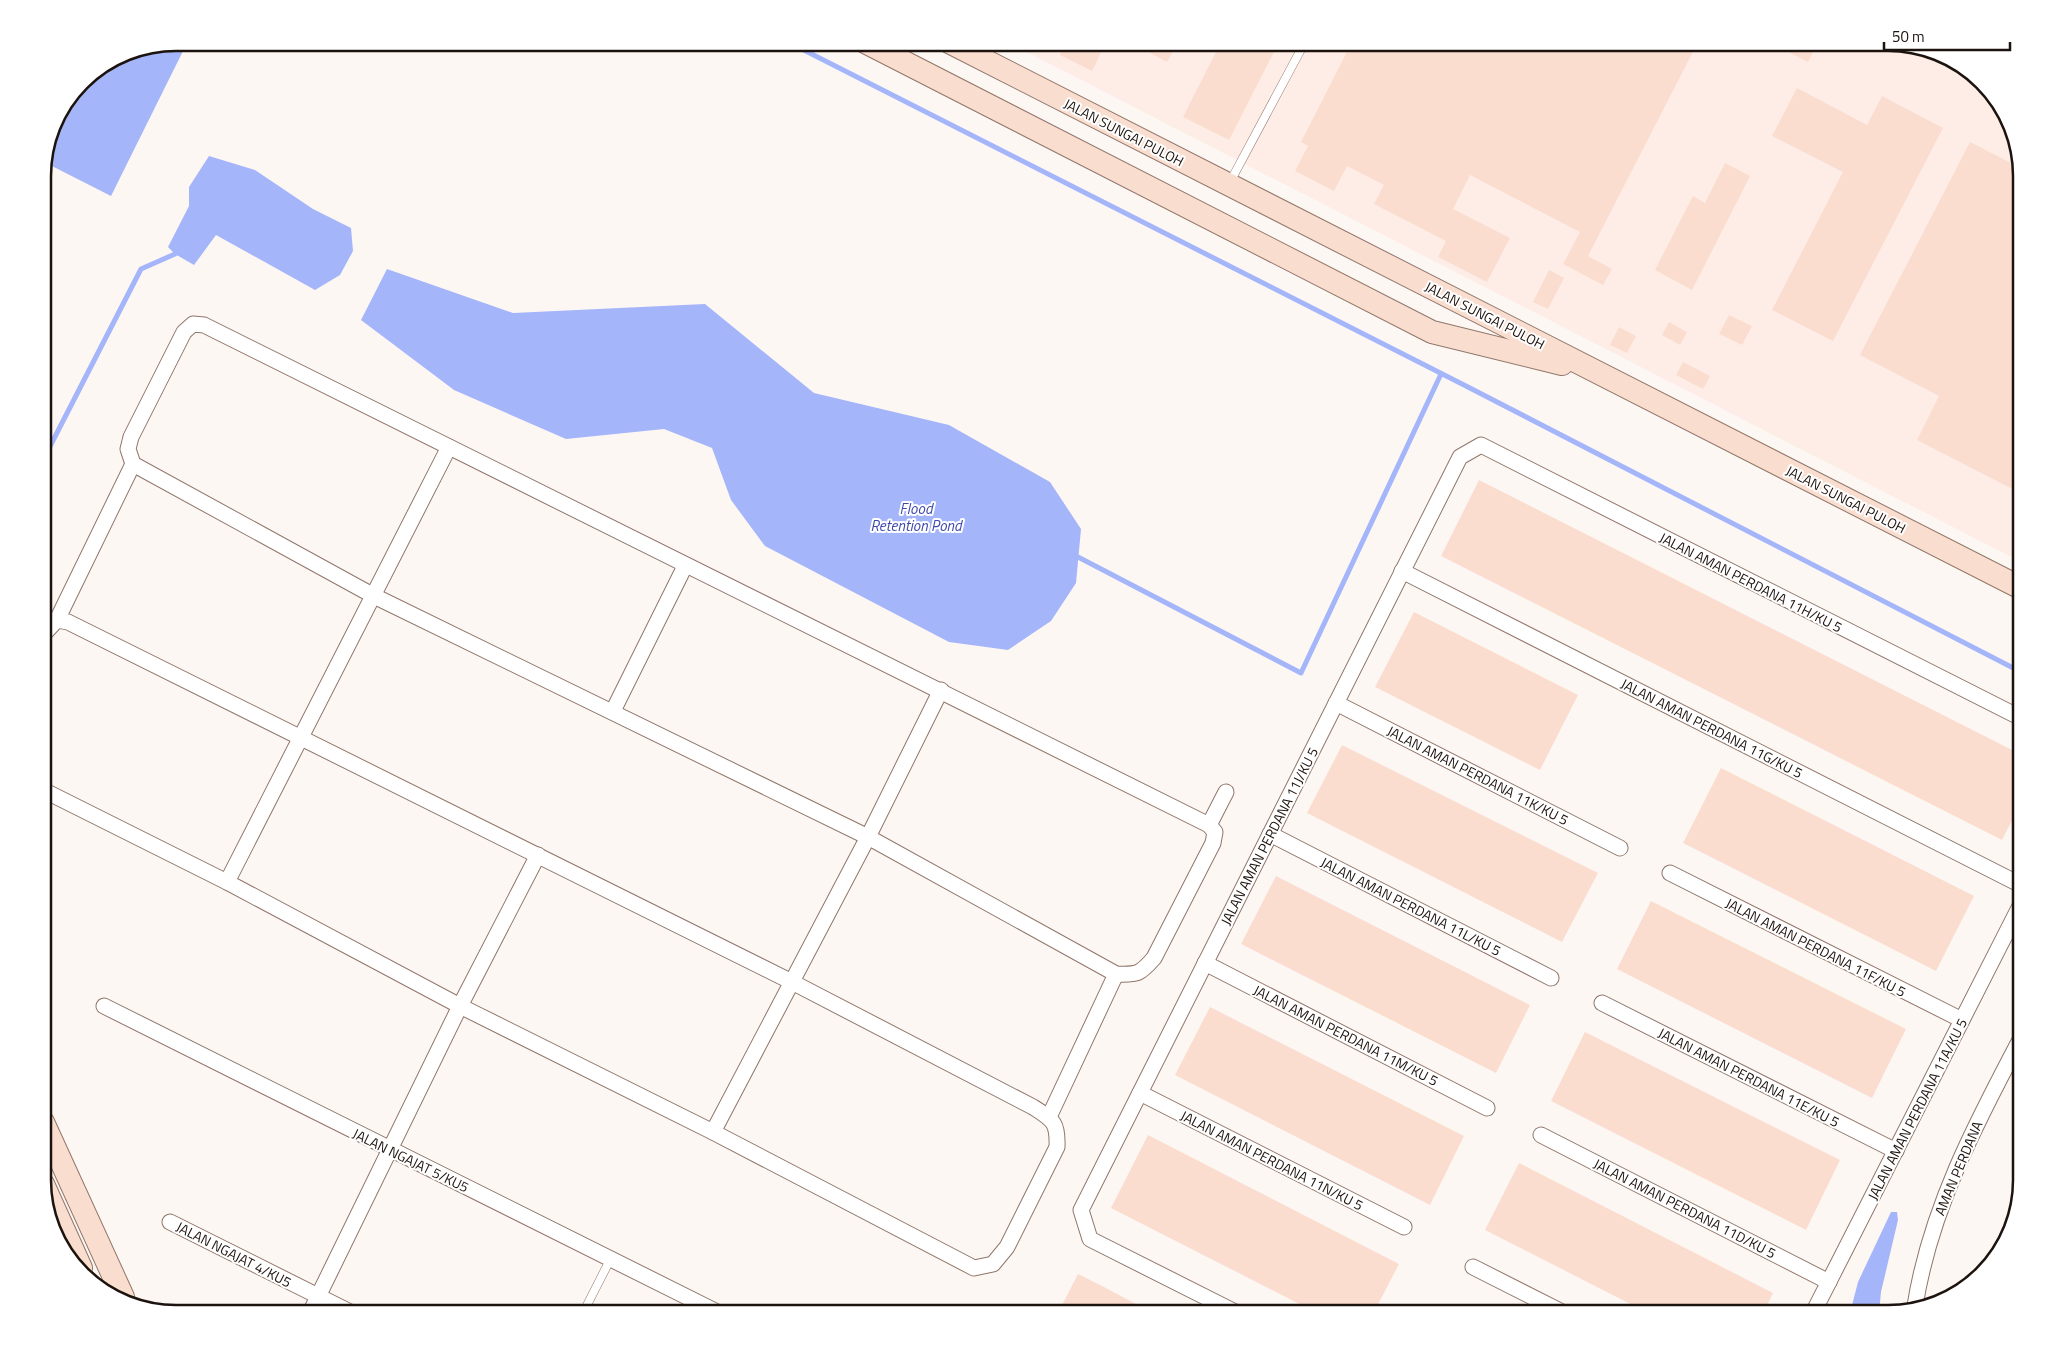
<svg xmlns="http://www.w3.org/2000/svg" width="2064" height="1356" viewBox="0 0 2064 1356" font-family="'Titillium Web',sans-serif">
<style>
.built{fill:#fdede6}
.water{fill:#a5b5fa}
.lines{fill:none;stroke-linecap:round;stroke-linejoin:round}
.stream{stroke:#a5b5fa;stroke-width:5}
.building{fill:#fbddcf}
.lane-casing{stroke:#907669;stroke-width:9}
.street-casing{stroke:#907669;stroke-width:17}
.secondary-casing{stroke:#907669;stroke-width:24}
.lane{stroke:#fff;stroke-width:8}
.street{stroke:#fff;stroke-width:15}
.secondary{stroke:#f9ddcf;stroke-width:22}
.labels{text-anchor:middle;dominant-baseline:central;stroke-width:4;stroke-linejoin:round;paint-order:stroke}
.street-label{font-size:14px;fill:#1d130e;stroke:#fff}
.water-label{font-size:15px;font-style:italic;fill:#3e49ab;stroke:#fff}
.rim{fill:none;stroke:#1d130e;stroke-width:2.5}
</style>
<rect width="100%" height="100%" fill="#fdf7f4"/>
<polygon class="built" points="1887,42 1962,65 2004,110 2021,176 2021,562 1009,43"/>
<g class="water">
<polygon points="177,42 187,43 111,196 44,162 53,125 82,82 126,53"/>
<polygon points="209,156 255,170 313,209 351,228 353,251 340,275 315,290 216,235 194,265 175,254 168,247 189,206 189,187"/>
<polygon points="387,269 513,313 705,304 814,393 949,425 1050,482 1081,529 1076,583 1051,621 1008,650 949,642 765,546 731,500 712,448 664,429 566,439 454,390 361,320"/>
<polygon points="1891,1212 1897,1212 1898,1220 1881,1292 1879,1313 1850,1313 1858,1282"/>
</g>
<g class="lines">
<g class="stream">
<polyline points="788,42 1466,386 2021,672"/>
<polyline points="43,460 141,269 175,254"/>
<polyline points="1078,557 1301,673 1441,374"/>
</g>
</g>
<g class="building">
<polygon points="1066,42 1106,42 1092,71 1060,55"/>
<polygon points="1130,42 1178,42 1167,62"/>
<polygon points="1221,42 1279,42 1229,140 1183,117"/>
<polygon points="1352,42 1698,42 1588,256 1612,269 1603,285 1563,264 1580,232 1470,175 1453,209 1510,238 1487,282 1438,257 1446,241 1374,204 1384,185 1347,166 1334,191 1295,171 1308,146 1301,142"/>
<polygon points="1769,42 1818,42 1808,62"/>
<polygon points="1797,88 1867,125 1882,96 1943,128 1833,341 1772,310 1843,172 1772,136"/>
<polygon points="1970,142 2019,167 2022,176 2022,494 1917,440 1939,396 1860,355"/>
<polygon points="1725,163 1750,176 1692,290 1655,270 1693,196 1705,203"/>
<polygon points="1549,270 1564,278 1548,309 1533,302"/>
<polygon points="1729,315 1752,326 1742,345 1719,334"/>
<polygon points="1669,322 1687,332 1680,345 1662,335"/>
<polygon points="1619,327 1636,336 1627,353 1610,345"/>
<polygon points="1683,362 1710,376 1703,389 1676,375"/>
<polygon points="1479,480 2022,755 2022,801 2002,840 1441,556"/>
<polygon points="1414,612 1578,695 1540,770 1375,687"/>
<polygon points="1342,745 1598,873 1562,942 1307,813"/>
<polygon points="1721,768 1974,896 1936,971 1683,843"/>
<polygon points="1276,876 1530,1005 1496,1073 1241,944"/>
<polygon points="1651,901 1906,1029 1872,1098 1617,969"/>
<polygon points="1210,1007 1464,1136 1430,1205 1175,1075"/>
<polygon points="1585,1032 1840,1160 1806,1230 1551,1101"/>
<polygon points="1148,1135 1399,1264 1373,1314 1317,1313 1111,1208"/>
<polygon points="1519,1163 1773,1293 1763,1314 1650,1314 1485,1230"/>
<polygon points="1078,1274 1100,1285 1155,1314 1069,1314 1060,1309"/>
</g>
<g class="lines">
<g class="lane-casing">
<g id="lane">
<polyline points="1230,182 1305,42"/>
<polyline points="583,1313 611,1258"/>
</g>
</g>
<g class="street-casing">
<g id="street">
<path d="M193,324l11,1 1005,500 6,7 -2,11 -59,115c-14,16 -16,17 -38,16l-248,-137 -494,-241 -241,-132 -5,-15 3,-12 53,-105z"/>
<polyline points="1402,571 2021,885"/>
<polyline points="57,620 133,464"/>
<path d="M43,635l14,-15 11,2 724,360 241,125c20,13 25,15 24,40l-50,100 -14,17 -19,4 -261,-136 -253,-126 -233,-124 -184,-92"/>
<polyline points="1336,703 1620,848"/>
<polyline points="613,711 685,566"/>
<polyline points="1209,825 1226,792"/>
<polyline points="1270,834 1551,978"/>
<polyline points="1670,873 1962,1020"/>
<polyline points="227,882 449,447"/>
<polyline points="1205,963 1487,1108"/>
<polyline points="1602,1003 1896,1151"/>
<polyline points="104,1006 719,1313"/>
<polyline points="1140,1093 1404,1227"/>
<polyline points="1049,1117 1116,974"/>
<polyline points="713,1132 868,837 941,690"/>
<polyline points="1541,1135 1829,1282"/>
<polyline points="170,1222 352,1313"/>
<polyline points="1473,1267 1564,1313"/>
<path d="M1915,1306c15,-96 61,-183 106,-268"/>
<polyline points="310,1313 460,1006 538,855"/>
<polyline points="1237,1313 1090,1239 1081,1210 1460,457 1481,445 2021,718"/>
<polyline points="1813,1313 2021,904"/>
</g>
</g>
<g class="secondary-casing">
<g id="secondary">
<polyline points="865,42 1432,332 1562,364"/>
<polyline points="949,42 2021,588"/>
<polyline points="43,1122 123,1297"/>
<polyline points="43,1184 81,1268"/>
</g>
</g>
<use href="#lane" class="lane"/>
<use href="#street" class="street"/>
<use href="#secondary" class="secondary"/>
</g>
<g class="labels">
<g class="street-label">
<text transform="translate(1124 132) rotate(27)">JALAN SUNGAI PULOH</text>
<text transform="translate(1485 315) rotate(27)">JALAN SUNGAI PULOH</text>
<text transform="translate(1846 499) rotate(27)">JALAN SUNGAI PULOH</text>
<text transform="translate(1751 582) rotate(27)">JALAN AMAN PERDANA 11H/KU 5</text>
<text transform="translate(1712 728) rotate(27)">JALAN AMAN PERDANA 11G/KU 5</text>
<text transform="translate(1478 775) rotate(27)">JALAN AMAN PERDANA 11K/KU 5</text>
<text transform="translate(1269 836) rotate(-63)">JALAN AMAN PERDANA 11J/KU 5</text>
<text transform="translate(1411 906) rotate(27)">JALAN AMAN PERDANA 11L/KU 5</text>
<text transform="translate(1816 947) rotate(27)">JALAN AMAN PERDANA 11F/KU 5</text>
<text transform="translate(1346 1035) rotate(27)">JALAN AMAN PERDANA 11M/KU 5</text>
<text transform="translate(1749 1077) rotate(27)">JALAN AMAN PERDANA 11E/KU 5</text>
<text transform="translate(1917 1109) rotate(-63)">JALAN AMAN PERDANA 11A/KU 5</text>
<text transform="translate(411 1160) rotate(26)">JALAN NGAJAT 5/KU5</text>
<text transform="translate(1272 1160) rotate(27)">JALAN AMAN PERDANA 11N/KU 5</text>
<text transform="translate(1958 1168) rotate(-67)">AMAN PERDANA</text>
<text transform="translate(1685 1208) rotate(27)">JALAN AMAN PERDANA 11D/KU 5</text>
<text transform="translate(234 1254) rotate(27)">JALAN NGAJAT 4/KU5</text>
</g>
<g class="water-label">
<text x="916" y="508">Flood<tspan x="916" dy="17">Retention Pond</tspan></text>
</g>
</g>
<path d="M0 0H2064V1356H0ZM176 51H1888A125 125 0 0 1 2013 176V1180A125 125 0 0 1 1888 1305H176A125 125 0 0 1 51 1180V176A125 125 0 0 1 176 51Z" fill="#fff" fill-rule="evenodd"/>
<path class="rim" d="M176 51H1888A125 125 0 0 1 2013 176V1180A125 125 0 0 1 1888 1305H176A125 125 0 0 1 51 1180V176A125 125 0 0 1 176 51Z"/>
<path d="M1884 42v8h126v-8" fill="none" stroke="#1d130e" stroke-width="2.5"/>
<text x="1892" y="42" font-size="15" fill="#1d130e" stroke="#ffffff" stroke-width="4" paint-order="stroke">50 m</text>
</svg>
